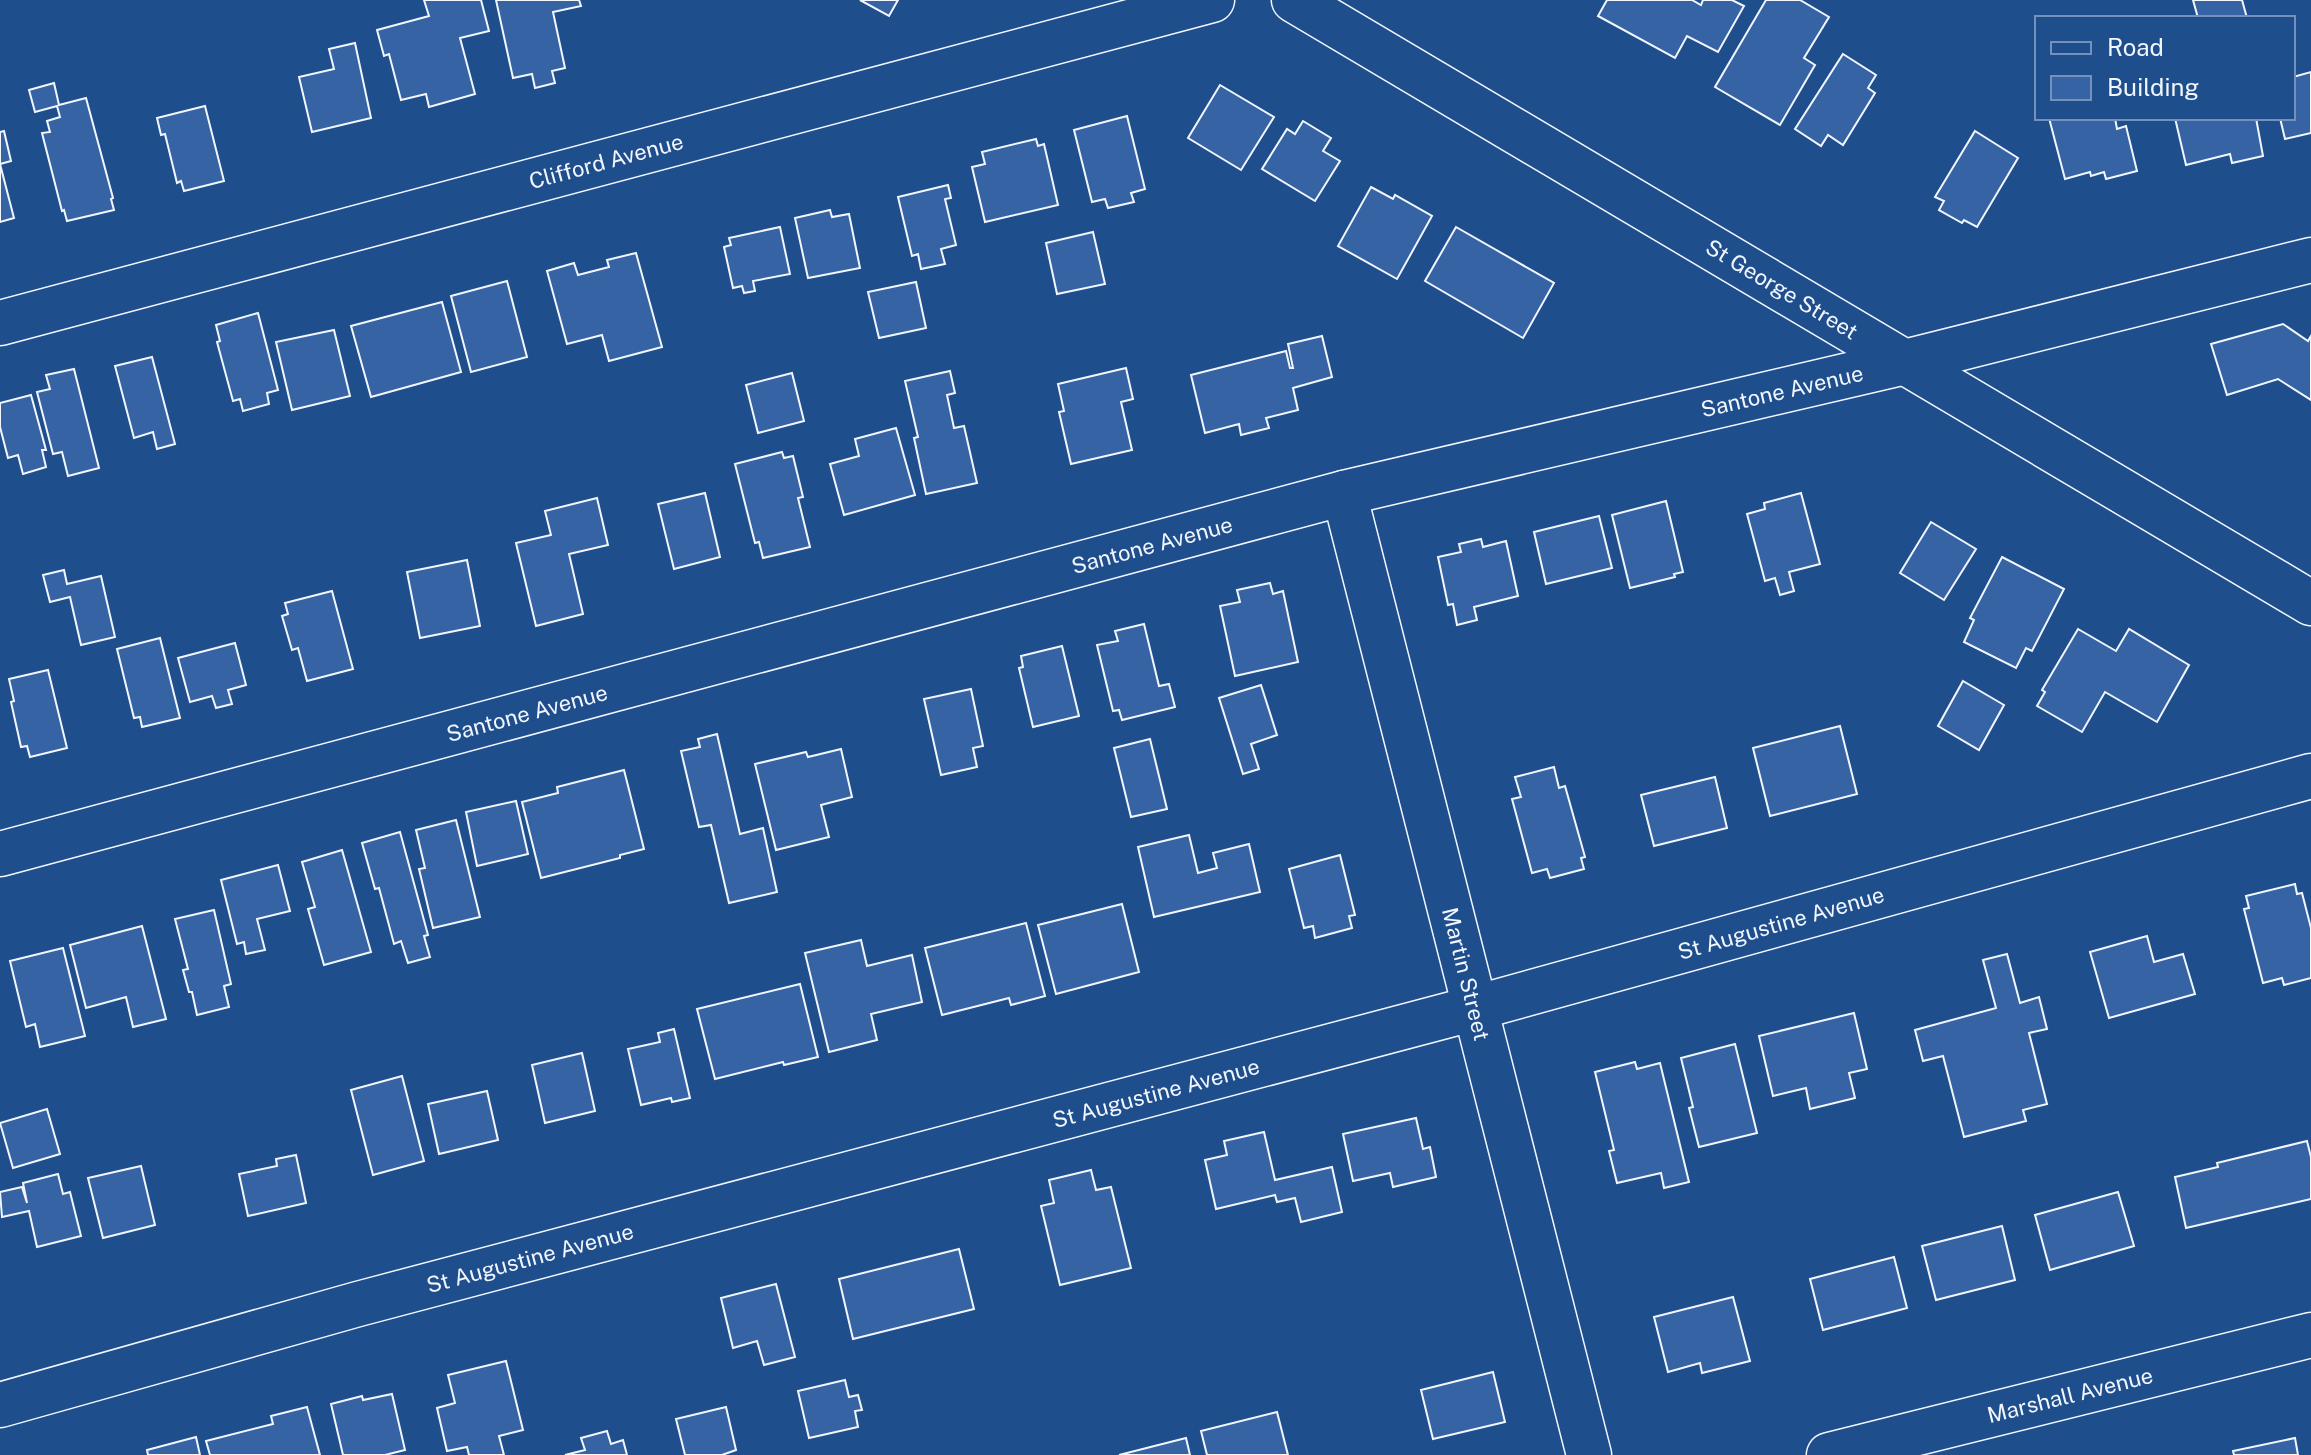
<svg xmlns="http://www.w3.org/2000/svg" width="2311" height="1455" viewBox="0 0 2311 1455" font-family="'Public Sans',sans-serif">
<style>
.building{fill:#3563a3;stroke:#f2f6ff;stroke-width:2}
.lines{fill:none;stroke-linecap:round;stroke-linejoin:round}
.minor-casing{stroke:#f2f6ff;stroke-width:47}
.minor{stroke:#1f4e8c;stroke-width:44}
.labels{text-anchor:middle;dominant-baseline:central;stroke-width:6;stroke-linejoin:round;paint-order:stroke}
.street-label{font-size:22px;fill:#f2f6ff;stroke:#1f4e8c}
</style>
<rect width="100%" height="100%" fill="#1f4e8c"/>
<g class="building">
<polygon points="424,0 481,0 489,31 460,38 475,94 429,107 426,94 401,100 389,54 384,56 377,30 429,16"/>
<polygon points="496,0 579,0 581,6 553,12 565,68 552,71 555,83 535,88 532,74 513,78"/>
<polygon points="860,0 898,0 889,16"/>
<polygon points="1607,0 1692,0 1701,5 1703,0 1732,0 1744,6 1718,52 1687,36 1675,58 1598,16"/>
<polygon points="1766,0 1800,0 1829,17 1804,58 1815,65 1780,125 1715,87"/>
<polygon points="2193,0 2242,0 2247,18 2198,18"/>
<polygon points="355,43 371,118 312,132 299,77 334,69 329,49"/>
<polygon points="1843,54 1876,75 1868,88 1875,93 1843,145 1828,135 1821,146 1795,129"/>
<polygon points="2311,72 2311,133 2285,139 2280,118 2293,118 2293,77"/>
<polygon points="54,83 59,105 86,98 113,198 111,199 114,210 67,221 64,210 62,211 42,133 50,132 47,121 60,117 57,106 35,112 29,90"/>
<polygon points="1220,85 1274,117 1241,170 1188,138"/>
<polygon points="205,106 224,181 184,191 181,181 177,183 165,134 161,135 157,118"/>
<polygon points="1127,116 1145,189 1131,193 1134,202 1108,208 1105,199 1092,202 1074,130"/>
<polygon points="2049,118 2115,118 2117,129 2126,126 2137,171 2106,179 2104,172 2091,176 2090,172 2065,179"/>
<polygon points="2175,118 2256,118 2263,156 2232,163 2230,154 2186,165"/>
<polygon points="1303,121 1331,138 1323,151 1340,161 1315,201 1262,169 1287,129 1295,134"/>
<polygon points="4,131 11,161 0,164 14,218 0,222 0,132"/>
<polygon points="1975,131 2018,158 1977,227 1964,220 1962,223 1939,210 1944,201 1935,197"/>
<polygon points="1036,139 1038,146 1044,144 1058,205 985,222 972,167 985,164 982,152"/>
<polygon points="948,185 951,198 945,199 956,245 941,249 945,264 921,269 918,254 912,256 898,197"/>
<polygon points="1371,187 1393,199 1395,195 1432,216 1397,279 1338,246"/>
<polygon points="830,210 832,217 849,214 860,268 808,278 795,218"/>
<polygon points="780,227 790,274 753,281 755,291 744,293 742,286 733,288 724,247 731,245 729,238"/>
<polygon points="1456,227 1554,283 1523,338 1425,281"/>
<polygon points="1093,232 1105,284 1057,294 1046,243"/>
<polygon points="636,253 662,347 609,361 602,335 567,344 547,271 574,263 578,275 609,267 607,260"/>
<polygon points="507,281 527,357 471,372 451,296"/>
<polygon points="916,282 926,328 879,338 868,292"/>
<polygon points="442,302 461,372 371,397 351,326"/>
<polygon points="258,313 278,390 267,393 269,404 243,411 240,399 233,401 217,342 220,341 216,325"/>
<polygon points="2283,324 2308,341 2311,336 2311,400 2278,379 2227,395 2211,344"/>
<polygon points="334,330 350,396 292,410 276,342"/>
<polygon points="1322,336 1332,377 1293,388 1298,410 1266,418 1269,428 1241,435 1239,424 1205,433 1191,375 1286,351 1290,368 1293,368 1288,344"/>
<polygon points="152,357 175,444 157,449 153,432 134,438 115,366"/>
<polygon points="1126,368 1133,399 1121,402 1132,450 1071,464 1059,412 1064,411 1058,384"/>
<polygon points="74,369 99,468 68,476 62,452 53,454 37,392 50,389 46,375"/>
<polygon points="950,371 955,393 947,395 954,428 964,426 977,483 926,494 914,438 918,437 905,381"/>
<polygon points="792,373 804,421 758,433 746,385"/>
<polygon points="31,395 46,450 42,450 46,467 23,474 18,455 8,458 0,427 0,403"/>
<polygon points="896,428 915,495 844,515 830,464 859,456 855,439"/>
<polygon points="782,452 784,458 793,456 803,497 798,498 810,547 763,558 759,542 755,543 735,464"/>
<polygon points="705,493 720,557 674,569 658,504"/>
<polygon points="1801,493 1820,564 1789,572 1794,591 1780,595 1775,578 1765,581 1747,514 1765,509 1764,503"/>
<polygon points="597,498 608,545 569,554 583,614 536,626 516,543 551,535 545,511"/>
<polygon points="1666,501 1683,572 1674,574 1675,577 1630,588 1612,515"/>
<polygon points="1599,516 1612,568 1546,584 1534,532"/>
<polygon points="1931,522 1976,549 1944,600 1900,573"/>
<polygon points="1481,539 1483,547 1506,541 1518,596 1474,607 1477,620 1457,625 1453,604 1448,605 1438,557 1461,552 1459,544"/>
<polygon points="2002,557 2064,589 2032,651 2026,648 2016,668 1964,642 1974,620 1970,618"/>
<polygon points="467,560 480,626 420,638 407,572"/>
<polygon points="64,570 67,584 101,576 115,637 81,645 70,597 50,602 43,575"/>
<polygon points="1270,583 1273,594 1283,591 1298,662 1235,676 1220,606 1240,602 1237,590"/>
<polygon points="332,591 353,669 307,681 298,648 292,650 282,616 288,614 285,603"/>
<polygon points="1144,624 1159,686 1169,684 1175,707 1122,720 1119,710 1113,711 1097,645 1118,641 1115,631"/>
<polygon points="2078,629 2116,651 2129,629 2189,665 2157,722 2105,692 2082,732 2037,706 2045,692 2042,690"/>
<polygon points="160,638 180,718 142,727 140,717 134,718 117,649"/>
<polygon points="235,643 246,685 228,690 232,704 216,708 212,696 190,702 178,658"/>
<polygon points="1062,646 1079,716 1033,727 1019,668 1023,667 1021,656"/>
<polygon points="48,670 67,748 30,757 27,746 21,747 11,702 14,701 9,679"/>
<polygon points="1963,681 2004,705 1979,750 1938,726"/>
<polygon points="1261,685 1277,735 1251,744 1259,769 1243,774 1219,698"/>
<polygon points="971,689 983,746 973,748 977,767 941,775 924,699"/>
<polygon points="1840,726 1857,794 1770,816 1753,748"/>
<polygon points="717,734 740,834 763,828 777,892 729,903 711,825 699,827 681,751 700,747 698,739"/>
<polygon points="1150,739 1167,809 1131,817 1114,748"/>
<polygon points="841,749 852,797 821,805 829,837 776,850 755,764 806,752 808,757"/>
<polygon points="1554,767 1559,788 1565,786 1585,857 1581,858 1584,869 1550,878 1547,869 1532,873 1512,799 1521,797 1515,777"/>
<polygon points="624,770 644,849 620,855 620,858 541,878 522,802 558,793 557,787"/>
<polygon points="1715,777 1727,828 1654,846 1641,795"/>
<polygon points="516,801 528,854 477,866 466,812"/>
<polygon points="456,820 480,917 433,928 419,869 425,868 416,830"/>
<polygon points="400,832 428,935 424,936 430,957 408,963 401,941 394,944 379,888 375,889 362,843"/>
<polygon points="1189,835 1198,873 1217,868 1213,853 1249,844 1260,892 1154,917 1138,847"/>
<polygon points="342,850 371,952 324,965 308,909 315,907 302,862"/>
<polygon points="1340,855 1355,915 1349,916 1352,928 1315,938 1313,926 1304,928 1289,869"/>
<polygon points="278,865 290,911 257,919 265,950 246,954 244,942 237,944 221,880"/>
<polygon points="2295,884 2297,894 2302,893 2311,928 2311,978 2284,985 2282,978 2263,983 2244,909 2249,908 2246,896"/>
<polygon points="1122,904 1139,972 1056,994 1038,925"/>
<polygon points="214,910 231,984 224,986 229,1007 197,1015 192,992 189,992 183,970 188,969 175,919"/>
<polygon points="1026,923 1045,996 1011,1005 1009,998 942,1015 925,948"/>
<polygon points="142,926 166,1019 133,1027 126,997 86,1008 70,945"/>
<polygon points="2147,936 2154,962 2183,954 2195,994 2109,1018 2090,952"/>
<polygon points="861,940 867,966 912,955 922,1002 871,1014 877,1040 829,1052 805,953"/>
<polygon points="63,948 85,1036 40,1047 35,1024 26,1027 10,961"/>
<polygon points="2007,954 2020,1003 2039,997 2047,1029 2029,1033 2047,1104 2023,1110 2026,1121 1964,1137 1943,1056 1923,1061 1915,1030 1996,1008 1983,960"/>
<polygon points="800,984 818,1057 784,1065 783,1062 715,1079 697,1009"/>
<polygon points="1854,1013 1867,1069 1849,1073 1855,1098 1810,1109 1806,1088 1773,1096 1759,1036"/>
<polygon points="674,1029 690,1098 672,1102 671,1098 641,1105 628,1049 660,1042 658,1033"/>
<polygon points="1735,1044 1757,1133 1699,1147 1689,1108 1693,1107 1681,1058"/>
<polygon points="582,1053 595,1111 545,1123 532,1065"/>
<polygon points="1635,1062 1637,1069 1660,1063 1689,1182 1664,1188 1661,1173 1617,1183 1609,1151 1614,1150 1595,1072"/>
<polygon points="402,1076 424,1161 373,1175 351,1090"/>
<polygon points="487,1091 498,1140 439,1154 428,1104"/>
<polygon points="47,1109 60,1154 13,1168 0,1123"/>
<polygon points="1416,1118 1423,1149 1430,1147 1436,1177 1393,1187 1390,1173 1353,1181 1343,1134"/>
<polygon points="1264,1132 1275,1180 1332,1167 1342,1212 1301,1222 1295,1198 1277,1202 1275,1195 1216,1209 1205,1160 1227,1155 1224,1141"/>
<polygon points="2307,1141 2311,1157 2311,1199 2186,1228 2175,1177 2218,1167 2217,1163"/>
<polygon points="296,1155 306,1203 248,1216 239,1174 277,1166 276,1159"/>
<polygon points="141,1166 155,1225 103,1238 88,1178"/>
<polygon points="1091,1170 1096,1190 1111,1187 1131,1268 1060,1285 1041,1206 1054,1203 1049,1180"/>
<polygon points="58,1174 63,1194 70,1192 81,1236 37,1247 29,1211 2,1217 0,1192 22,1187 27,1203 23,1183"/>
<polygon points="2118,1192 2134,1246 2050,1270 2035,1215"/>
<polygon points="2002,1226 2015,1280 1936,1300 1922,1246"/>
<polygon points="959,1249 974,1309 853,1339 839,1279"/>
<polygon points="1894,1257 1907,1308 1823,1330 1810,1279"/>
<polygon points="776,1284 795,1357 764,1365 757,1341 733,1348 721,1298"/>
<polygon points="1733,1297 1750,1361 1702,1373 1700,1363 1668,1372 1654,1317"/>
<polygon points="506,1361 523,1430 499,1436 504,1455 469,1455 467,1447 447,1451 437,1408 455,1403 448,1375"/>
<polygon points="1493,1372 1505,1422 1433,1439 1421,1390"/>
<polygon points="845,1380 849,1397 858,1395 862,1410 855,1411 858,1427 809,1438 798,1391"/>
<polygon points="392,1394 405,1450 385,1455 343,1455 331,1404 362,1396 363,1400"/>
<polygon points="307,1407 320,1455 210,1455 206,1441 273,1424 271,1416"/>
<polygon points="726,1407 736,1450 722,1455 685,1455 676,1419"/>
<polygon points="1277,1412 1288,1455 1207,1455 1201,1431"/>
<polygon points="607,1431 611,1444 623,1440 627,1455 565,1455 585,1450 581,1438"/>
<polygon points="196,1437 200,1455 148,1455 147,1450"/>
<polygon points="1186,1438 1190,1455 1119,1455"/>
<polygon points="2295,1438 2298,1455 2234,1455 2233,1451"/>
</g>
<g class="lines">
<g class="minor-casing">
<g id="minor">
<polyline points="1294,0 2311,603"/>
<polyline points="0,323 1212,0"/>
<polyline points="1344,493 1589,1455"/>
<polyline points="0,854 1344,493 1905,362 2311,260"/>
<polyline points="0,1405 358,1304 1475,1008 2311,776"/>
<polyline points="1829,1455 2311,1335"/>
</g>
</g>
<use href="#minor" class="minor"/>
</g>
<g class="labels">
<g class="street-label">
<text transform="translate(606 161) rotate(-15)">Clifford Avenue</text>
<text transform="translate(1782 289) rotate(31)">St George Street</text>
<text transform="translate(1782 391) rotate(-13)">Santone Avenue</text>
<text transform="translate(1152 545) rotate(-15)">Santone Avenue</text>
<text transform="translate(527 713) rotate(-15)">Santone Avenue</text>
<text transform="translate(1781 923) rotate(-16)">St Augustine Avenue</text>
<text transform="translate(1466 974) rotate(76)">Martin Street</text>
<text transform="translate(1156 1093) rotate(-15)">St Augustine Avenue</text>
<text transform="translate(530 1258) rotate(-15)">St Augustine Avenue</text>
<text transform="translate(2070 1395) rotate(-14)">Marshall Avenue</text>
</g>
</g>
<rect x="2035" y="16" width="260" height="104" fill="#1f4e8c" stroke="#7391ba" stroke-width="2"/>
<rect x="2051" y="42" width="40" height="12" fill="#1f4e8c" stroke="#7391ba" stroke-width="2"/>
<text x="2107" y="56" font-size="24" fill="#f2f6ff">Road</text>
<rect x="2051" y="76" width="40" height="24" fill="#3563a3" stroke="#7391ba" stroke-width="2"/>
<text x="2107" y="96" font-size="24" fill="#f2f6ff">Building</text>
</svg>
